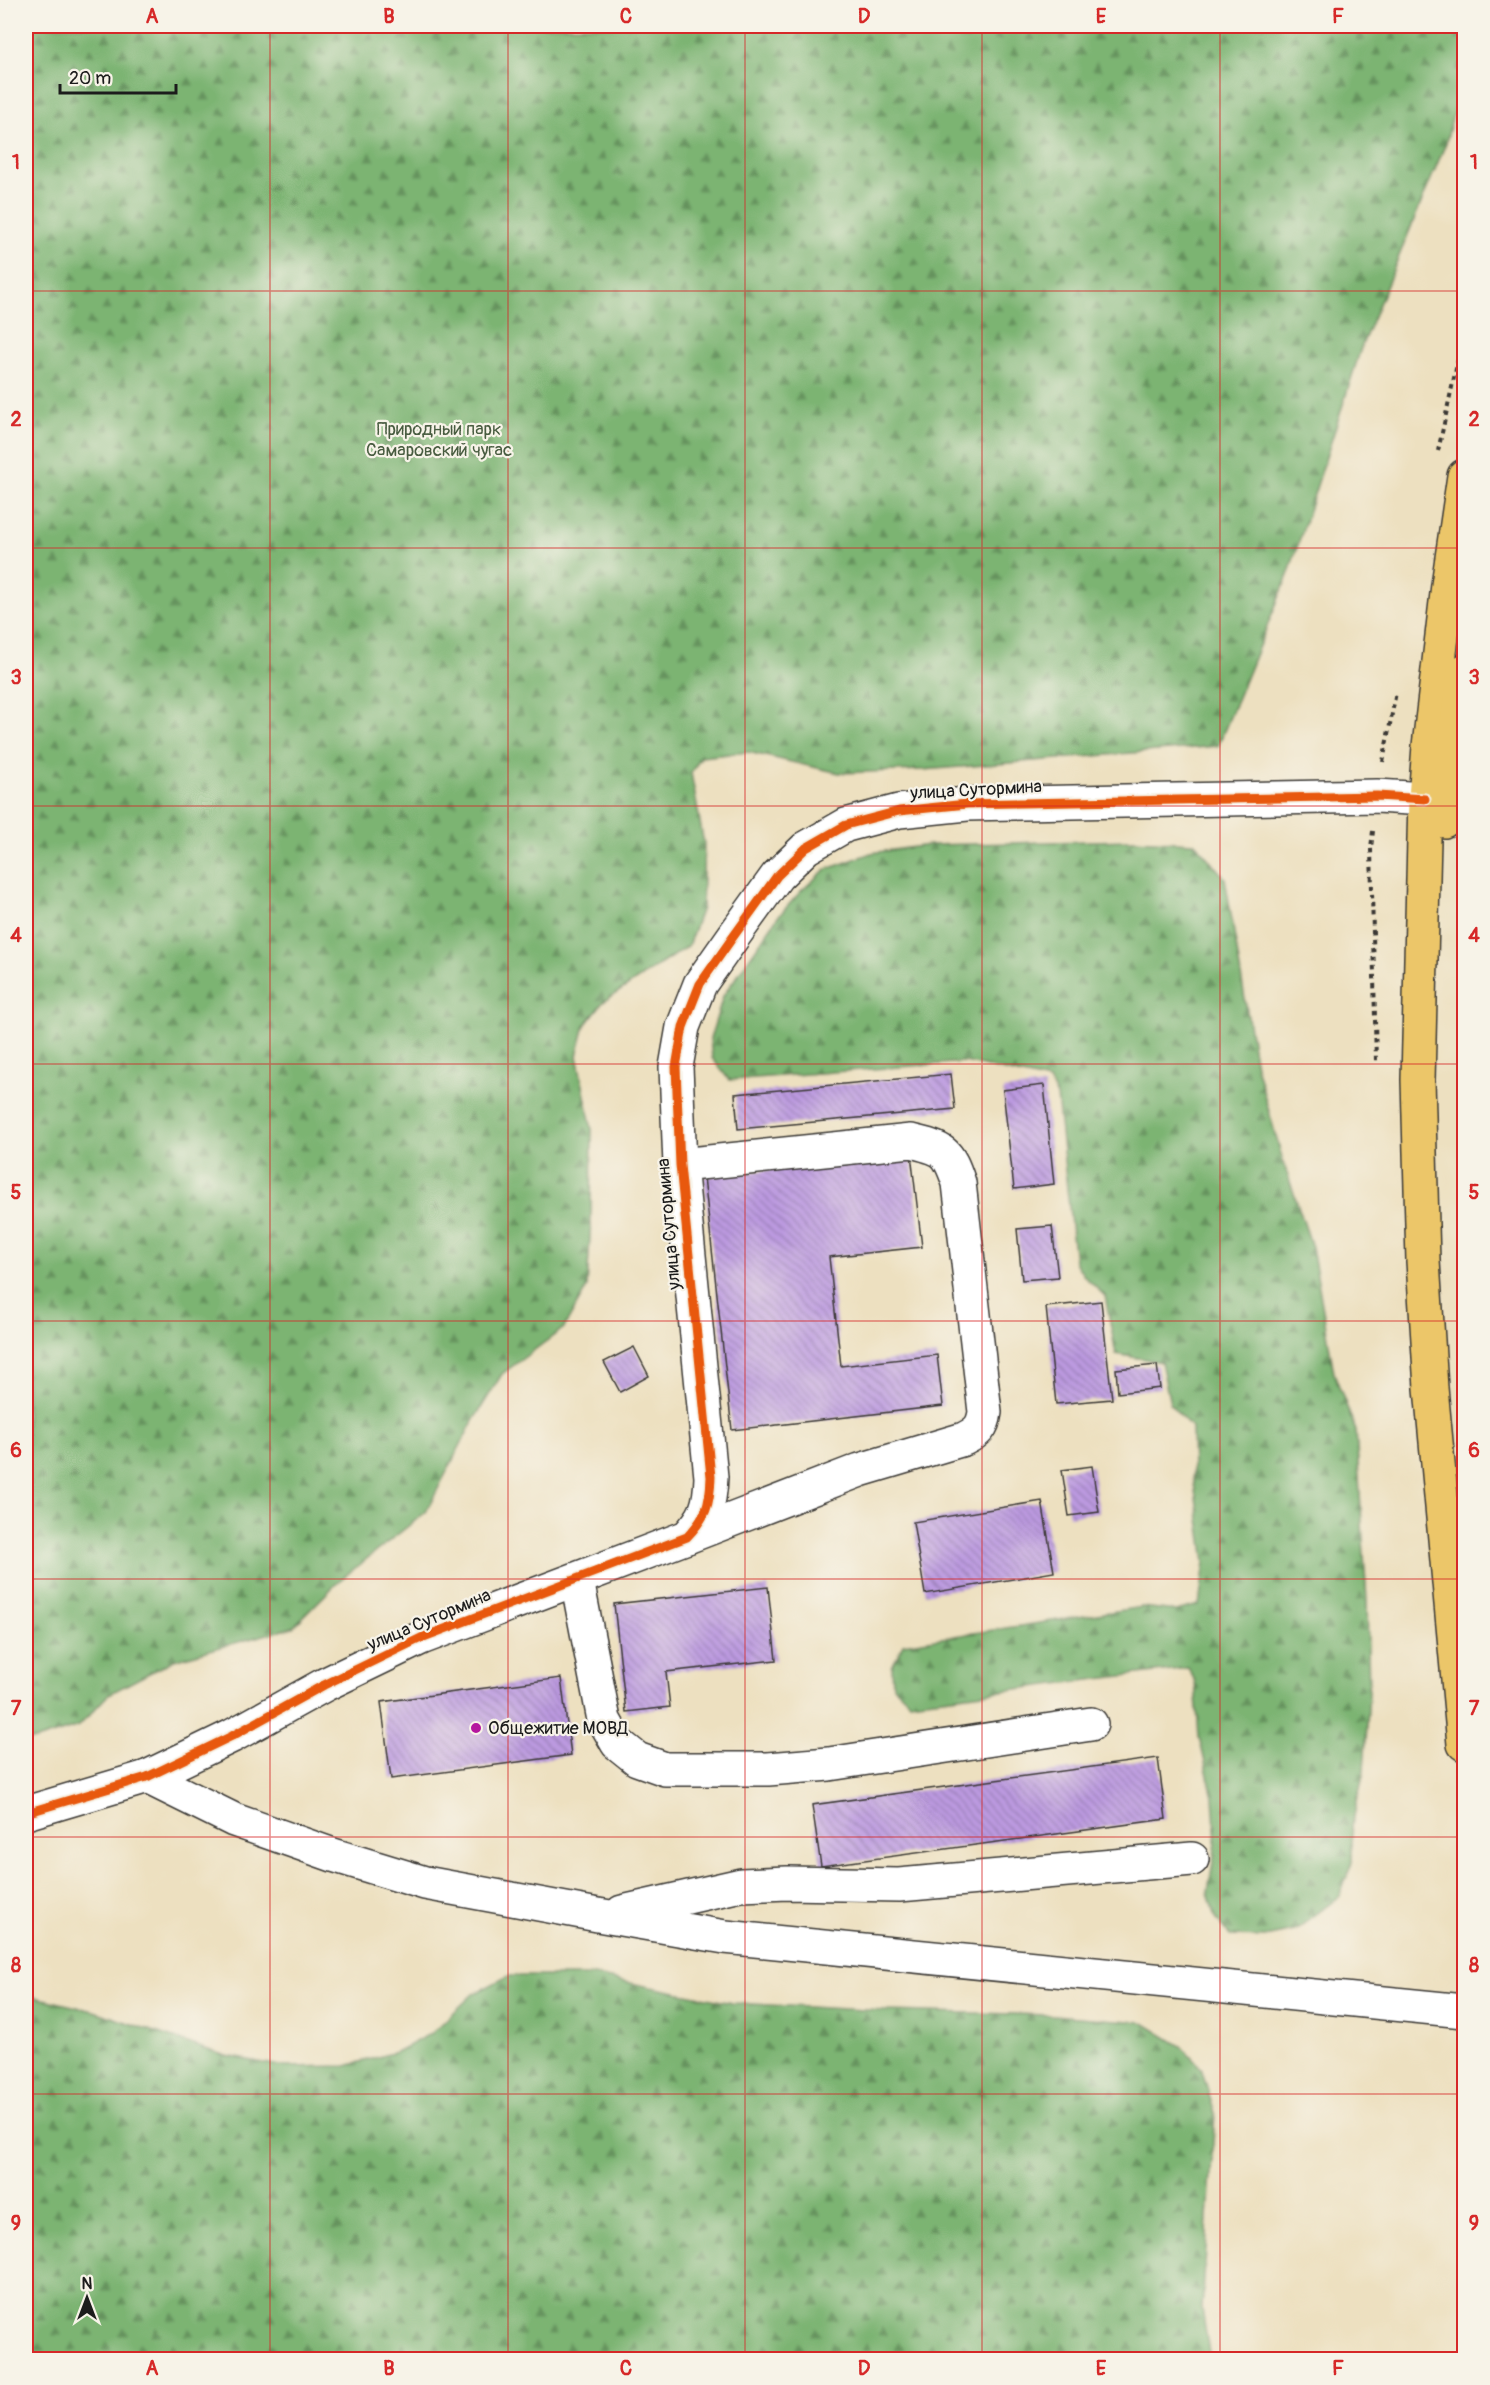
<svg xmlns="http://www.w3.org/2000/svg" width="1490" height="2385" viewBox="0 0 1490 2385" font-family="Pangolin,sans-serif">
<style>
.forest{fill:url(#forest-firs);stroke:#4c6847;stroke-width:1.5}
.building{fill:url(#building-back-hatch)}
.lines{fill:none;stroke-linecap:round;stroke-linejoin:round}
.minor-casing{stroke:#3b3935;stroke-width:36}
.major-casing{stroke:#3b3935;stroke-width:36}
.path{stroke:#3b3935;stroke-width:4;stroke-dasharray:4.5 4.5;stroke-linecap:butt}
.minor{stroke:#fff;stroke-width:33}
.major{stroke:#ecc669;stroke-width:33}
.cycleway-casing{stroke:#f7f3e8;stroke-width:13}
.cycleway{stroke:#e8590c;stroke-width:9}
.grid{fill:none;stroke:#d62828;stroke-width:1.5;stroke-opacity:0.55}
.poi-dot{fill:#b5179e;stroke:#f7f3e8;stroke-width:2}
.labels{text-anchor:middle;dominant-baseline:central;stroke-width:4.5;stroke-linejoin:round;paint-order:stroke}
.park-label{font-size:18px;fill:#485c40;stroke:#f7f3e8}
.street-label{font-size:18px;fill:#1c1c1c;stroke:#f7f3e8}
.poi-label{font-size:18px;fill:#1c1c1c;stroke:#f7f3e8;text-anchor:start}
.neatline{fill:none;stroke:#d62828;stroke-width:2}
.grid-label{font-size:20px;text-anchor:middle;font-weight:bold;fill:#d62828}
</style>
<defs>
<pattern id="forest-firs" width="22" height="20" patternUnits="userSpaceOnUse" patternTransform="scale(1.5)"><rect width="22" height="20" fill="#7cb472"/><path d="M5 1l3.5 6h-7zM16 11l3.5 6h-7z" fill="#65925d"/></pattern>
<pattern id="building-back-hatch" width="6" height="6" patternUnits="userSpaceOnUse" patternTransform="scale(1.5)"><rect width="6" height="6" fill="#bc9ae0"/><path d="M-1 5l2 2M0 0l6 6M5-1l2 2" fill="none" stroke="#987db5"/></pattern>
</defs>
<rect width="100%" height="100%" fill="#f7f3e8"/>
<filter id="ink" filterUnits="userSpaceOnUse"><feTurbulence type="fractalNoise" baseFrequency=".0167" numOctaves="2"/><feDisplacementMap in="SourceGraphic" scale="12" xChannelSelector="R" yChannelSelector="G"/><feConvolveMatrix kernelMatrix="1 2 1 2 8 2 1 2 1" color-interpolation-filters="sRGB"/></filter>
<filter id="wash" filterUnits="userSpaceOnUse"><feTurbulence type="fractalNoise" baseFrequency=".008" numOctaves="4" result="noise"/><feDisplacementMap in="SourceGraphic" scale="24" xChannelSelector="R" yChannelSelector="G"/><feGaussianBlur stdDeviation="1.35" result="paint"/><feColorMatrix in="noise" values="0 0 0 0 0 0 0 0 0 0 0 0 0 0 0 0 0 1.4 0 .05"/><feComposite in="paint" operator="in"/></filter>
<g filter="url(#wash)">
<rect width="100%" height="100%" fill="#ede0c0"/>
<g class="forest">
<polygon points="26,26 1464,26 1464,70 1446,143 1362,345 1289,573 1218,746 923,770 839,773 748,752 701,757 691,773 704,844 702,908 688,946 603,1002 585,1025 577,1056 592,1130 591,1220 587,1287 564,1328 502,1374 473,1421 426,1512 340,1580 293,1627 174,1660 109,1694 79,1726 36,1740 26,1740"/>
<polygon points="1132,840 1195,843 1225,878 1256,1066 1283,1161 1312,1247 1334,1373 1356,1431 1367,1601 1369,1694 1364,1771 1352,1825 1352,1862 1340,1896 1294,1931 1265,1937 1230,1936 1214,1915 1208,1892 1216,1843 1213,1797 1199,1737 1195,1681 1188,1668 910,1702 893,1686 892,1667 903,1644 1142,1607 1176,1611 1199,1605 1205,1562 1193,1476 1192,1428 1170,1404 1161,1362 1116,1354 1105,1296 1084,1276 1075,1262 1057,1096 1049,1081 965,1062 729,1080 712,1058 710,1039 723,996 777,918 801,891 825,870 871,853 929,845"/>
<polygon points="508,1976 595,1976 732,2003 885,2011 1053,2015 1142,2022 1181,2046 1201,2068 1215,2113 1202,2309 1210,2359 26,2359 26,1995 94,2011 226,2056 286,2067 346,2066 396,2052 432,2033 473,1994"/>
</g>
<g id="blocks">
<g class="building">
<polygon points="951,1074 955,1109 738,1129 735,1094"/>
<polygon points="1044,1085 1054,1184 1014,1189 1003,1090"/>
<polygon points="911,1154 922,1247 829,1257 841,1366 937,1355 943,1406 732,1430 704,1177"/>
<polygon points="1052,1226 1058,1277 1022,1280 1017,1229"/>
<polygon points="1101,1301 1112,1399 1056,1404 1046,1307"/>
<polygon points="634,1347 649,1376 620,1392 604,1362"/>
<polygon points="1157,1365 1160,1388 1118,1393 1116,1369"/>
<polygon points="1092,1466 1099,1512 1069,1516 1062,1470"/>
<polygon points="1042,1501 1054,1572 925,1594 913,1522"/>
<polygon points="768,1587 776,1660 666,1672 670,1707 626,1712 614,1604"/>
<polygon points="561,1678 571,1755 391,1779 381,1702"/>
<polygon points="1158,1758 1166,1819 821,1866 812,1805"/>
</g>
</g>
</g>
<g filter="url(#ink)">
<use href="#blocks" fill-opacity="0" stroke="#3b3935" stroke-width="1.5"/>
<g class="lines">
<g class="minor-casing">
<g id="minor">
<path d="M680,1165l231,-24c33,8 37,9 48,42l26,229c-2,15 -7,20 -21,27l-104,31 -173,67"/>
<polyline points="577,1580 604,1720 617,1743 637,1759 665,1769 768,1769 829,1764 1091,1724"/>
<polyline points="147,1777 234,1820 333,1855 425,1883 598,1915 725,1937 1464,2011"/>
<path d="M26,1813l121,-36 85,-41 92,-51 97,-47 266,-101c19,-20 23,-31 24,-60l-31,-312 -4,-98 7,-40 17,-43 33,-47 44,-61 29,-28 40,-23 53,-14 68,-7 410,-8 48,3"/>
<polyline points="622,1912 741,1885 787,1883 899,1885 1192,1859"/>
</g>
</g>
<g class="major-casing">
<g id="major">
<polyline points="1464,476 1448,585 1429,746 1425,799 1418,1080 1423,1261 1431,1388 1464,1744"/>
<polyline points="1444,821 1464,671"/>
</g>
</g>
<g class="path">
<polyline points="1438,451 1464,332"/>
<polyline points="1383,762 1396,692"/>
<polyline points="1373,831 1371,848 1376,1062"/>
</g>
<use href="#minor" class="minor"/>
<use href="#major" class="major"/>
<g class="cycleway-casing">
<path id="cycleway" d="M26,1813l121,-36 85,-41 92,-51 97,-47 266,-101c19,-20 23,-31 24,-60l-31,-312 -4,-98 7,-40 17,-43 33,-47 44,-61 29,-28 40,-23 53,-14 68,-7 410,-8 48,3"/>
</g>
<use href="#cycleway" class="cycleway"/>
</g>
</g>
<path class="grid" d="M270,26v2334M508,26v2334M745,26v2334M982,26v2334M1220,26v2334M26,291h1438M26,548h1438M26,806h1438M26,1064h1438M26,1321h1438M26,1579h1438M26,1837h1438M26,2094h1438"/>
<circle class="poi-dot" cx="476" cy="1728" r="6"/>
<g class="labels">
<g class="park-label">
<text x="439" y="429">Природный парк<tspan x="439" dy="21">Самаровский чугас</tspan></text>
</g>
<g class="street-label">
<text transform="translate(976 790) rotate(-3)">улица Сутормина</text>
<text transform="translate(669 1224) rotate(-95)">улица Сутормина</text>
<text transform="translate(429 1620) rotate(-23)">улица Сутормина</text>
</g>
<g class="poi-label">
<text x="488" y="1728">Общежитие МОВД</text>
</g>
</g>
<rect width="1490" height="2385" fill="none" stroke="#f7f3e8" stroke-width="66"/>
<g transform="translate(87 2298)" stroke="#f7f3e8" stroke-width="4.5" paint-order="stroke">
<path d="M0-4.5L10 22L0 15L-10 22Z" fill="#1c1c1c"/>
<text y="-9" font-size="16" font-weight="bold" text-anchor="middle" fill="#1c1c1c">N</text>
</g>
<path d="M60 84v9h116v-9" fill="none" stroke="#1c1c1c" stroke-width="3"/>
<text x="69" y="84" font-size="18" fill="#1c1c1c" stroke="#f7f3e8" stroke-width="4.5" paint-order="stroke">20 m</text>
<rect x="33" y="33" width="1424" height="2319" class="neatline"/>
<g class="grid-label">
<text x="152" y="23">A</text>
<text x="389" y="23">B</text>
<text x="626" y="23">C</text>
<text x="864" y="23">D</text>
<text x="1101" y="23">E</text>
<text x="1338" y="23">F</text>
<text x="16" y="169">1</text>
<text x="1474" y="169">1</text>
<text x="16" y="426">2</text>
<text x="1474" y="426">2</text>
<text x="16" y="684">3</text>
<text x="1474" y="684">3</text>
<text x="16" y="942">4</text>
<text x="1474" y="942">4</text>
<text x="16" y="1199">5</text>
<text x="1474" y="1199">5</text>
<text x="16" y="1457">6</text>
<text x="1474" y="1457">6</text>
<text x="16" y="1715">7</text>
<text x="1474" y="1715">7</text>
<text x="16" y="1972">8</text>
<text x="1474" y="1972">8</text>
<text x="16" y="2230">9</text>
<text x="1474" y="2230">9</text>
<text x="152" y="2375">A</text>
<text x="389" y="2375">B</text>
<text x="626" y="2375">C</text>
<text x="864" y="2375">D</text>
<text x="1101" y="2375">E</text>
<text x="1338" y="2375">F</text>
</g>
</svg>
